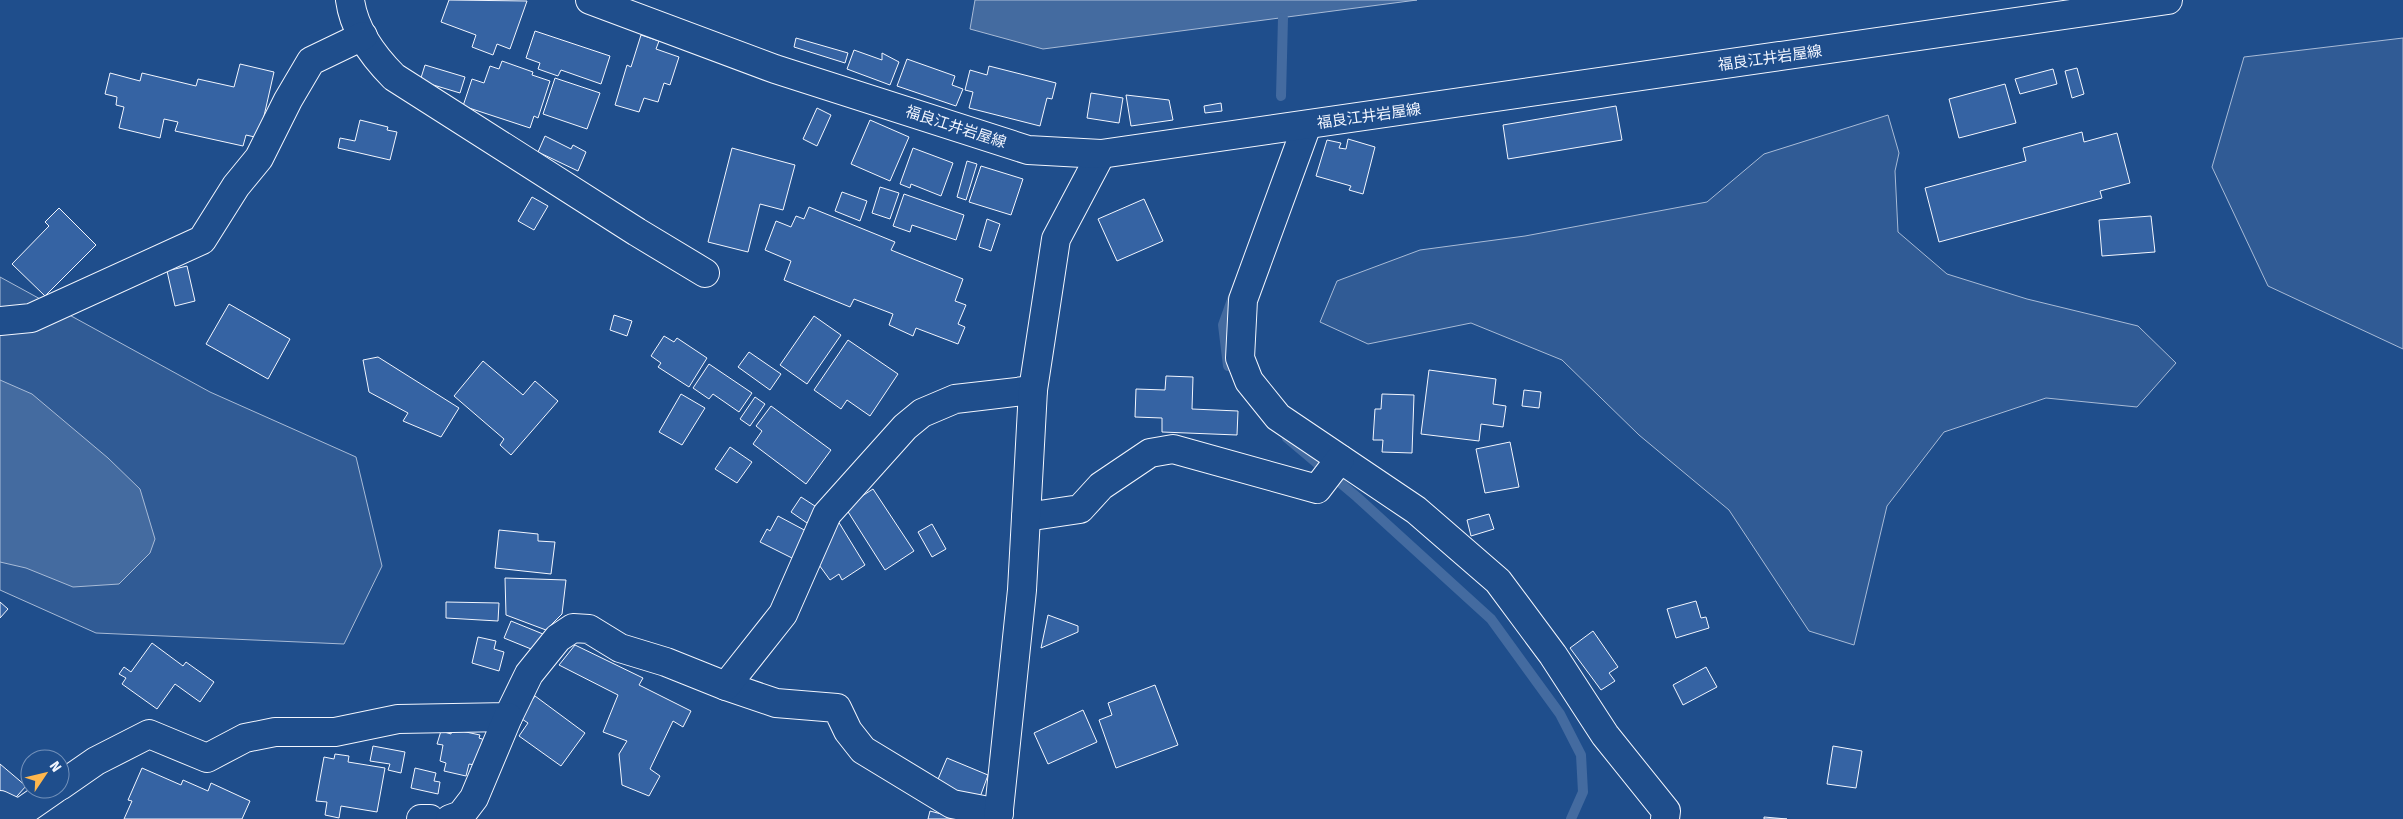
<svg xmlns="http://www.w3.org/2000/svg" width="2403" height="819" viewBox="0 0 2403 819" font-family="'Fira Sans','Noto Sans JP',sans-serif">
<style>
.built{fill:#305b95;stroke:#a8bbd7}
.water{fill:#446ba0;stroke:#a8bbd7}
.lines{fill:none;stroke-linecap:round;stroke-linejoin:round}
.stream{stroke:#446ba0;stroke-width:10}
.building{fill:#3563a3;stroke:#f2f6ff}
.minor-casing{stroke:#f2f6ff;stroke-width:30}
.primary-casing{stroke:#f2f6ff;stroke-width:30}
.minor{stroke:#1f4e8c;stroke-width:28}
.primary{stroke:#1f4e8c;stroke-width:28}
.labels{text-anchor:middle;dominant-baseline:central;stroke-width:4;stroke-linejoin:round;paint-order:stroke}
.street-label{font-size:15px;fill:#f2f6ff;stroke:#1f4e8c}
</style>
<rect width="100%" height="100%" fill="#1f4e8c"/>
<g class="built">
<polygon points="2403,38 2403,349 2268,286 2212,167 2244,57"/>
<polygon points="1888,115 1899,153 1895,171 1898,232 1947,274 2027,299 2138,326 2176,363 2137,407 2046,398 1944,432 1887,506 1854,645 1809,631 1729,510 1639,435 1562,360 1471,323 1368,344 1320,322 1337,281 1420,250 1525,236 1707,202 1764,154"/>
<polygon points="0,277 210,392 356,457 382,566 344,644 96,633 0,590"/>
</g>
<g class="water">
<polygon points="975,0 1417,0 1043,49 970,29"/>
<polygon points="0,380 32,394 108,458 140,489 155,539 150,553 119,584 73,587 26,568 0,562"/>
</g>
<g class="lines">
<g class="stream">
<polyline points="1281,96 1283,18"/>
<polyline points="1228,366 1223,325 1233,297"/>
<polyline points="1287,438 1357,497 1491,619 1560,714 1581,755 1583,792 1571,819"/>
</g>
</g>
<g class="building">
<polygon points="449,0 527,1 510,49 497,44 493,55 472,47 476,35 441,22"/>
<polygon points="535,31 610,56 601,84 561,70 558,76 538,69 540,63 526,58"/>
<polygon points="641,35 659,41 656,49 679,57 670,85 664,83 658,102 644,98 639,112 615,105 627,65 631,67"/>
<polygon points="796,38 848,53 845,63 794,47"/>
<polygon points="854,50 882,60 882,53 899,62 890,85 847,69"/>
<polygon points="907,59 955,76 952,85 963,89 956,106 897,86"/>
<polygon points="502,61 533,72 532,75 550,81 538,118 534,116 530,128 463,106 472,79 484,83 490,66 499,69"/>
<polygon points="240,64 274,72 259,138 246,135 243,146 175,131 178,122 164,119 160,138 119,128 124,107 116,105 117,97 105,94 110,73 140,81 142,73 196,86 198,79 234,87"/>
<polygon points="425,65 465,77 460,93 420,81"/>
<polygon points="989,66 1056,83 1052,99 1047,98 1040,126 969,108 973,92 965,90 970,70 987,75"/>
<polygon points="2077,68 2084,94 2072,98 2065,71"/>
<polygon points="2053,69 2057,84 2020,94 2015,79"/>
<polygon points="555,78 600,93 587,129 543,114"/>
<polygon points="2005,84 2016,123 1959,138 1949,99"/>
<polygon points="1091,93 1123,98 1119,123 1087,118"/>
<polygon points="1126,95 1169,100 1173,120 1131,126"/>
<polygon points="1221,103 1222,111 1205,113 1204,106"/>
<polygon points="1616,106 1622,140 1508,159 1503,125"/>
<polygon points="817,108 831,115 817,146 803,139"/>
<polygon points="360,120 388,127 387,130 397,132 390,160 338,148 340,138 355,141"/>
<polygon points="870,120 909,137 890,181 851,164"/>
<polygon points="2082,132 2084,142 2117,133 2130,183 2100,191 2102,198 1939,242 1925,188 2026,161 2023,148"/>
<polygon points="545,136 571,149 573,145 586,152 578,171 538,152"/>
<polygon points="1348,139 1375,147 1363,194 1349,190 1351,186 1316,176 1327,140 1341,143 1339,148 1346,149"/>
<polygon points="732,148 795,165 783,210 760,204 748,252 708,242"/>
<polygon points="913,148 953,163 941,196 911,184 910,188 900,184"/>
<polygon points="967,161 977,164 966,200 957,197"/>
<polygon points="981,166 1023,179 1011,215 969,202"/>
<polygon points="880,187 899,193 890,219 872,213"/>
<polygon points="842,192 867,201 860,221 835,211"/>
<polygon points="904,194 964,215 956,240 912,225 910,232 893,226"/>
<polygon points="532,197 548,206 534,230 518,221"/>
<polygon points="1144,199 1163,241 1117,261 1098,219"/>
<polygon points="809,207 895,242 891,250 963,279 955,301 966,305 958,324 965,327 958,344 916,328 913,336 889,325 893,314 854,299 850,307 784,280 791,261 765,250 776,221 791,227 796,216 804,219"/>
<polygon points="59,208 96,245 45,296 12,264 49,226 45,222"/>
<polygon points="2151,216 2155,252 2102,256 2099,220"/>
<polygon points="987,219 1000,224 991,251 979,247"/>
<polygon points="187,266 195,301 175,306 167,271"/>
<polygon points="229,304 290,339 268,379 206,344"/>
<polygon points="614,315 632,321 627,336 610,330"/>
<polygon points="814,316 841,335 807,384 780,365"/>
<polygon points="664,336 674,342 677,338 707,358 689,387 658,367 661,363 651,356"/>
<polygon points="848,340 898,374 870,416 847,400 841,409 814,390"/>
<polygon points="749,352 781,374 770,390 738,367"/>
<polygon points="378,357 459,408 441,437 403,421 408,413 369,392 363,360"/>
<polygon points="483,361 523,395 535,381 558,401 511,455 500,445 504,439 454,396"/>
<polygon points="709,364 752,393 739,412 713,394 709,399 693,388"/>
<polygon points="1429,370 1496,379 1493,404 1506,406 1503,427 1481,424 1479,441 1421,434"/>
<polygon points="1166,376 1193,377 1192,409 1238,411 1237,435 1162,432 1162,418 1135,417 1136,389 1165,390"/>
<polygon points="1524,390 1541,392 1539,408 1522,406"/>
<polygon points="681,394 705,408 682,445 659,432"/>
<polygon points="1382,394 1414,395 1412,453 1382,452 1383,440 1373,440 1375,409 1381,409"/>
<polygon points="755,397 765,404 750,426 740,419"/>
<polygon points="771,406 831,450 806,484 753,444 762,431 756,426"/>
<polygon points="1510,442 1519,487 1485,493 1476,449"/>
<polygon points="730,447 752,462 737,483 715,469"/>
<polygon points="873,489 914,551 885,570 845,507"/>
<polygon points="801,497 818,508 807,523 791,512"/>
<polygon points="1489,514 1494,529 1471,536 1467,520"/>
<polygon points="778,516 808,532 794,559 760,542 767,529 770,531"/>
<polygon points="838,521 865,565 842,580 839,574 830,580 814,558"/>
<polygon points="932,524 946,549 932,557 918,532"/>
<polygon points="499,530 538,534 538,541 555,542 551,574 495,568"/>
<polygon points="505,578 566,580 562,614 546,630 506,615"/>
<polygon points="1696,601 1701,618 1706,617 1709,628 1676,638 1667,609"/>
<polygon points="0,602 8,609 0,618"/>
<polygon points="446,602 499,603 498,621 446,618"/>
<polygon points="1048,615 1078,626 1078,632 1041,648"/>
<polygon points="511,621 543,634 536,651 504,638"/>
<polygon points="1593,631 1618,667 1609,673 1615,681 1601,690 1570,648"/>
<polygon points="478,637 496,641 494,649 504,652 499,671 472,663"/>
<polygon points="152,643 183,666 186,662 214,682 200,702 175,684 157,709 122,684 126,678 119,674 124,667 131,672"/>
<polygon points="575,645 643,678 639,685 691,711 683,727 673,721 650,769 660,776 649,796 622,785 619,754 627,741 603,732 618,695 559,665"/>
<polygon points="1706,667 1717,687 1683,705 1673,685"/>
<polygon points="1155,685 1178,745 1116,768 1099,720 1112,715 1108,703"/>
<polygon points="535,696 585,733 561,766 519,736 528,723 519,717"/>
<polygon points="1083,710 1097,742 1048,764 1034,733"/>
<polygon points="452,729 480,735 479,738 485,740 480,766 469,764 466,776 444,771 446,763 440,761 443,745 437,744 441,731 451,734"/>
<polygon points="373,746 405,752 401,773 388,770 390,764 370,761"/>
<polygon points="1833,746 1862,751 1856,788 1827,784"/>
<polygon points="335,754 349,756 348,762 385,768 377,812 341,806 339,818 325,815 327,802 316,801 324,757 334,759"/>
<polygon points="947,758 988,775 979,800 936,784"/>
<polygon points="0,764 26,786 10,804 0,795"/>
<polygon points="142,768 181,785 183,780 208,791 211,783 250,801 242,819 124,819 132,801 128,800"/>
<polygon points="415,768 436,773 434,781 440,782 438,794 411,788"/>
<polygon points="930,811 960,819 928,819"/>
<polygon points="1764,817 1787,819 1764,819"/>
</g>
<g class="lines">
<g class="minor-casing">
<g id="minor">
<path d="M350,0c4,30 24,57 44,77l243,155 68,41"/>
<polyline points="1307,125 1243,300 1240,358 1249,381 1278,417 1416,510 1498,581 1553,655 1605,735 1666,811 1665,819"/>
<polyline points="0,321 31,318 202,240 236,186 259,158 288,100 311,61 363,36"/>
<polyline points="1026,517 1080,509 1101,486 1150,453 1173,449 1317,489 1340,459"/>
<polyline points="726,686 776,703 837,708 848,731 863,750 952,804 999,813"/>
<polyline points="60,786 96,761 149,734 207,758 245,738 275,732 335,732 398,719 508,717 529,674 558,638 573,628 589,629 620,648 666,662 726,686 783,614 827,514 905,427 922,413 955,399 1033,390"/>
<polyline points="0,805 19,814 55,789"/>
<polyline points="421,819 430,819"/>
<polyline points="450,819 461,815 474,798 508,717"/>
<polyline points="998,819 1022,590 1033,390 1056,239 1101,154"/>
</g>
</g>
<g class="primary-casing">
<polyline id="primary" points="590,0 775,69 1028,150 1101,154 2168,0"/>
</g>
<use href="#minor" class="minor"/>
<use href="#primary" class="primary"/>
</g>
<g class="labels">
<g class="street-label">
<text transform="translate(1770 58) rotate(-8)">福良江井岩屋線</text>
<text transform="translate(1369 116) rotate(-8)">福良江井岩屋線</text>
<text transform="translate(956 127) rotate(18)">福良江井岩屋線</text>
</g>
</g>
<g transform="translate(45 774) rotate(55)"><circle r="24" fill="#1f4e8c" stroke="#7391ba"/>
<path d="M0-4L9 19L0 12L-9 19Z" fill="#ffb74d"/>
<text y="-8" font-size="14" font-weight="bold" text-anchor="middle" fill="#f2f6ff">N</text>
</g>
</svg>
